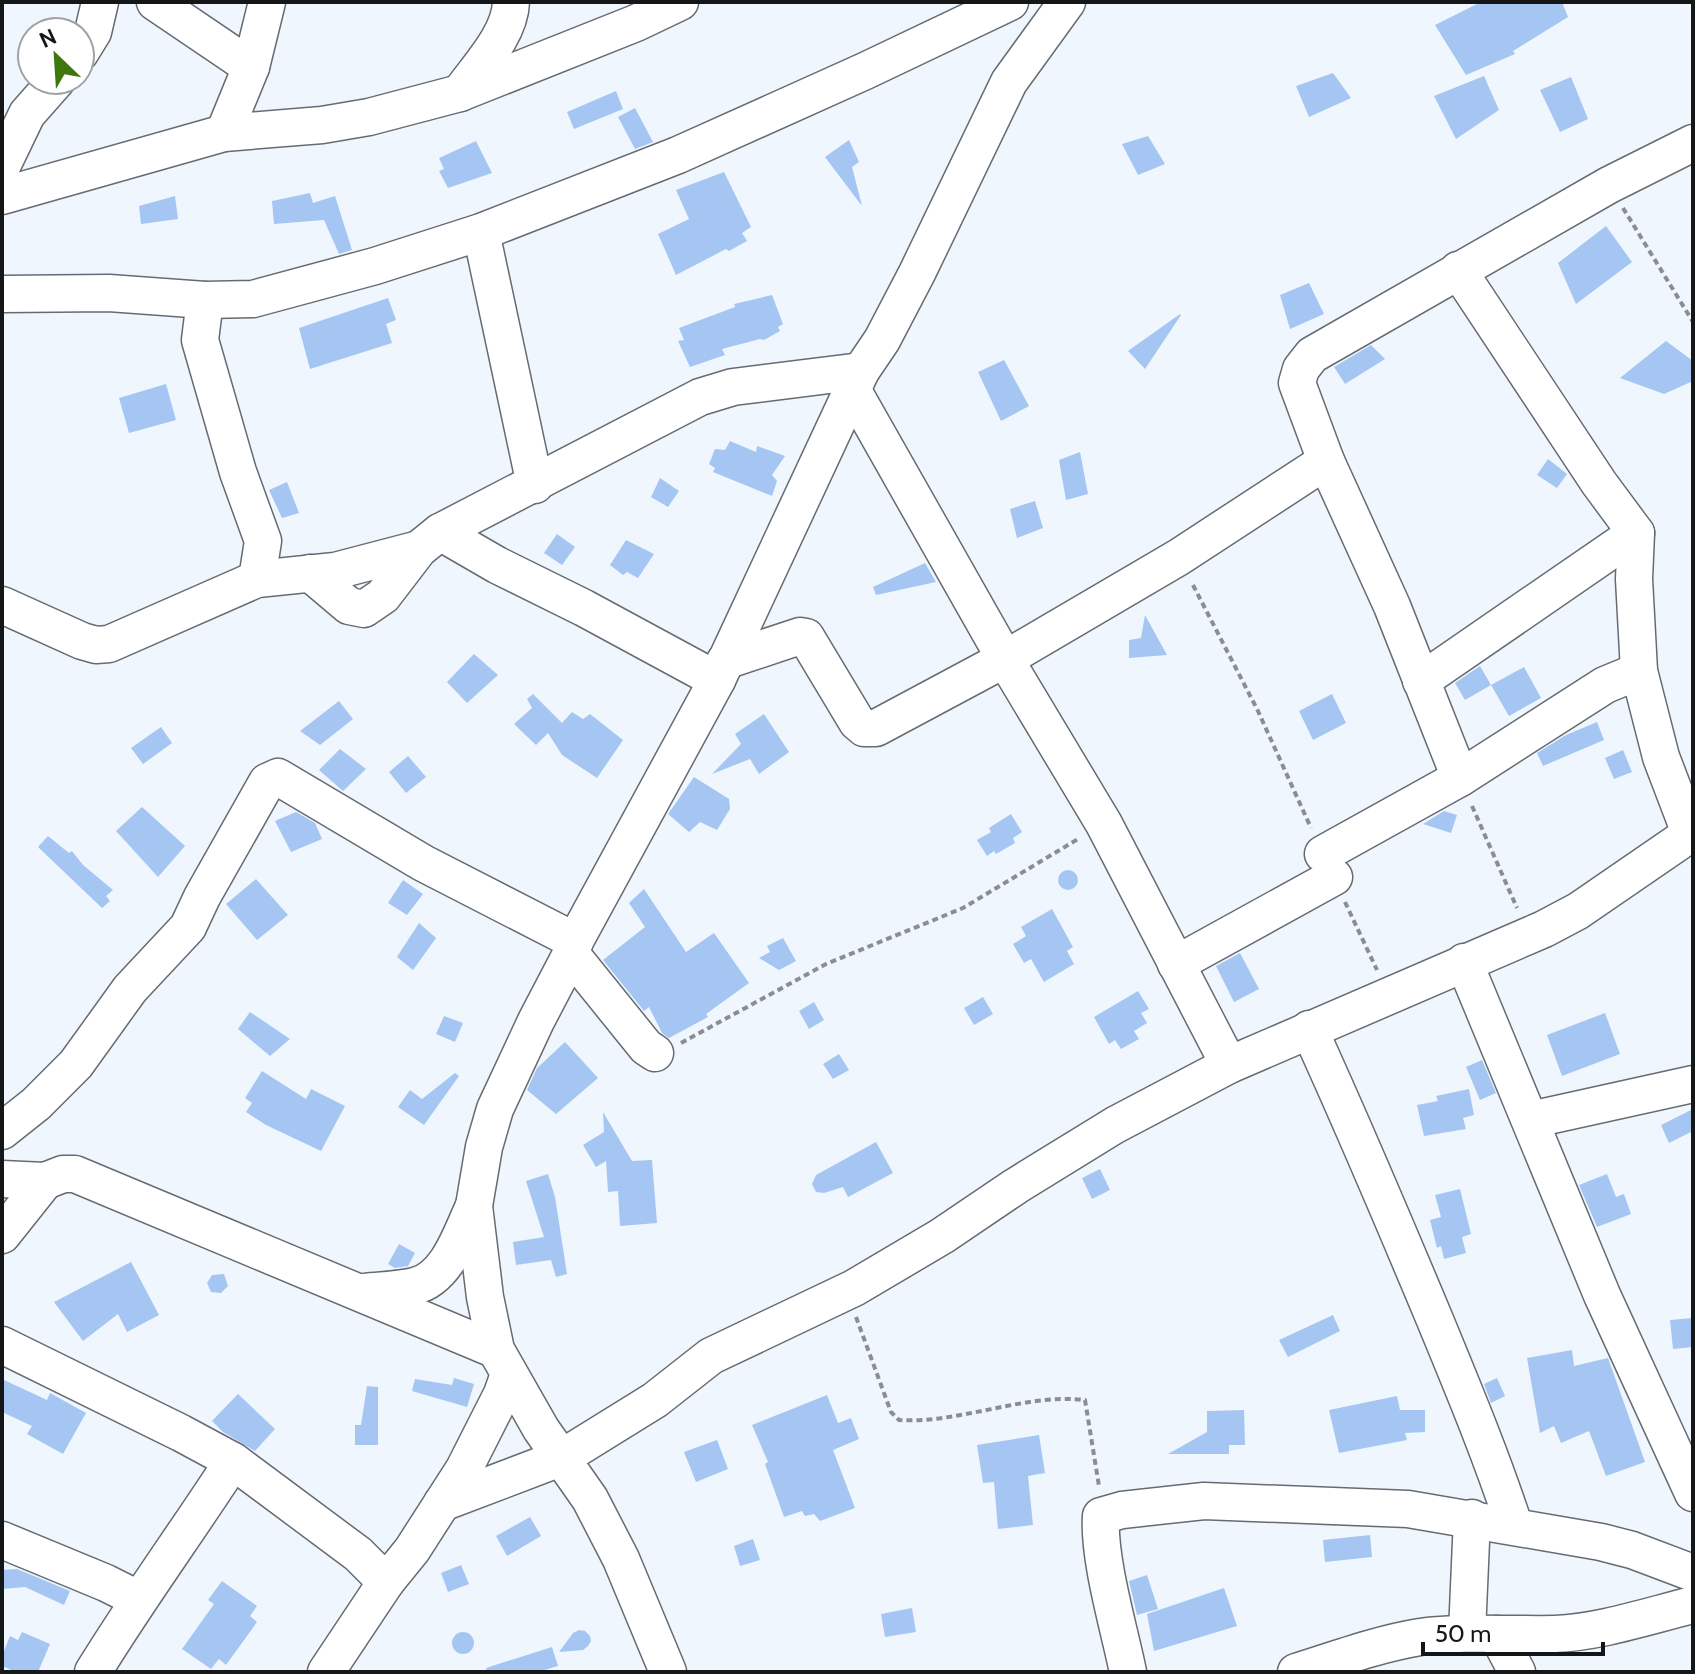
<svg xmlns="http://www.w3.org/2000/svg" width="1695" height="1674" viewBox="0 0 1695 1674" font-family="Cabin,sans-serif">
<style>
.building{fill:#a5c6f2}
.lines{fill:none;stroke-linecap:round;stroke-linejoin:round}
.minor-casing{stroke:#666b71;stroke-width:39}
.path{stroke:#8a8e93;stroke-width:4;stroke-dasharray:6 4;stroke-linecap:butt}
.minor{stroke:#fff;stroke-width:36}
</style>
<rect width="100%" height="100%" fill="#f0f6fe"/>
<g class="building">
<polygon points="1481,2 1562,2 1568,17 1513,51 1515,54 1466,75 1435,25"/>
<polygon points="1333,73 1351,98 1309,117 1296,86"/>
<polygon points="1484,76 1499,110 1456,139 1434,96"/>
<polygon points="1571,77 1588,119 1560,132 1540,90"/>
<polygon points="616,91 623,109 574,129 567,112"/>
<polygon points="635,108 653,142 635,149 618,117"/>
<polygon points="1148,136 1165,164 1138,175 1122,144"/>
<polygon points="849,140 859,162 852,167 862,206 825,157"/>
<polygon points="476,141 492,173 448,188 439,171 444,169 439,158"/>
<polygon points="724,172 751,227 742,233 747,241 729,251 726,249 676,275 658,234 689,219 676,190"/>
<polygon points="310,193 313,203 335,196 352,250 339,254 324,220 274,224 272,201"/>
<polygon points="175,196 178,219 141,224 139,206"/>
<polygon points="1606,226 1632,262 1576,304 1558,263"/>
<polygon points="1309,283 1324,314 1290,329 1280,295"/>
<polygon points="772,295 783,324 778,327 780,331 764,340 760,339 722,349 725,355 690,367 678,341 684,340 679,328 735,307 734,304"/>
<polygon points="388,298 396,320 386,324 392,343 310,369 299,328"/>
<polygon points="1180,314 1181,315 1145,369 1128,351"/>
<polygon points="1666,341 1693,361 1693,381 1664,394 1620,378"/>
<polygon points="1371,345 1385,359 1345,384 1334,367"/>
<polygon points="1004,360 1029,406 1001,421 978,372"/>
<polygon points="166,384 176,420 129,433 119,398"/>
<polygon points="730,441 756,452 757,446 785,456 772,475 777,481 772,496 713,472 715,468 709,464 715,449 725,450"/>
<polygon points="1080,452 1088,494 1066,500 1059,460"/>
<polygon points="1548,459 1567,474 1557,488 1537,475"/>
<polygon points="660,478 679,491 668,507 651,497"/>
<polygon points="287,482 299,513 282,518 269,490"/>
<polygon points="1035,501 1043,528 1017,538 1010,509"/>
<polygon points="557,534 575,547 562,565 544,553"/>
<polygon points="626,540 654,554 638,578 627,572 623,575 610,565"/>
<polygon points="925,563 936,582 876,595 873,587"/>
<polygon points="1145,615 1167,655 1129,658 1129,640 1141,638"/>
<polygon points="474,654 498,675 467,703 447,682"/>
<polygon points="1480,666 1491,685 1465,700 1455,683"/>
<polygon points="1524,667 1541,698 1509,716 1491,685"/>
<polygon points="533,694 562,723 572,712 583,719 590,714 623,740 597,778 562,755 548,733 536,745 514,724 532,708 527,699"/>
<polygon points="1332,694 1346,723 1313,740 1299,711"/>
<polygon points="339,701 353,719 320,745 300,731"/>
<polygon points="764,714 789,752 759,774 750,759 712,774 741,744 735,734"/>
<polygon points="1597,722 1604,740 1543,766 1537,753 1566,735"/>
<polygon points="161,727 172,743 143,764 131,748"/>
<polygon points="340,749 366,769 343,791 319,770"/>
<polygon points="1623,750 1632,772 1614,779 1605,758"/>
<polygon points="408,756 426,777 406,793 389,772"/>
<polygon points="694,777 729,799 730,809 717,830 700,822 689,832 668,814"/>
<polygon points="142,807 185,846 158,877 116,831"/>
<polygon points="1444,811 1457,815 1451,833 1423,824"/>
<polygon points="296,812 315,823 322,839 291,852 275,821"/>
<polygon points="1011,814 1022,832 1013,838 1015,843 996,854 994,851 987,856 977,840 991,832 989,828"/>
<polygon points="48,836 69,853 72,851 83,865 113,890 106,896 110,901 102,908 38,847"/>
<circle cx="1068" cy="880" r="10"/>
<polygon points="256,879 288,915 257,940 226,904"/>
<polygon points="403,880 423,894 407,915 388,903"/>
<polygon points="644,889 686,952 714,933 749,983 706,1014 708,1017 669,1038 662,1033 649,1007 644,1011 603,960 645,927 629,903"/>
<polygon points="1052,909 1073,947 1067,951 1074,964 1044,982 1031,959 1024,963 1013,944 1026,936 1021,927"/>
<polygon points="419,923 436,938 413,970 397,957"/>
<polygon points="783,938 796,961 779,970 759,958 770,952 767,946"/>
<polygon points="1240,953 1259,989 1234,1002 1216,966"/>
<polygon points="1138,991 1149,1009 1141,1013 1147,1023 1134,1031 1139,1039 1121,1049 1115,1040 1109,1044 1094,1017"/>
<polygon points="983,997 993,1014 974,1025 964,1008"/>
<polygon points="814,1002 824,1020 809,1029 799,1011"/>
<polygon points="250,1012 290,1039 270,1056 238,1029"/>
<polygon points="1605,1013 1620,1054 1562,1076 1547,1035"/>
<polygon points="444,1016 463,1023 455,1042 436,1034"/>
<polygon points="565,1042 598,1078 556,1114 527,1090 537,1068"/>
<polygon points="839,1054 849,1070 833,1079 823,1064"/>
<polygon points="1482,1060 1496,1093 1480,1100 1466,1067"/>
<polygon points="262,1071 306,1099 311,1089 345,1106 321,1151 266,1125 246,1112 252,1103 245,1098"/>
<polygon points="455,1073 459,1076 424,1125 398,1107 410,1090 422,1099"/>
<polygon points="1469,1089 1474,1115 1463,1118 1466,1129 1424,1136 1417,1105 1438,1101 1436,1096"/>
<polygon points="1693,1109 1693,1131 1669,1143 1661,1125"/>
<polygon points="603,1112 632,1161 652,1160 657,1223 620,1226 618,1191 608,1192 606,1161 596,1167 583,1145 604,1132"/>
<polygon points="876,1142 893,1173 848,1197 843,1187 824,1193 816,1192 812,1184 816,1175"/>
<polygon points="1100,1169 1110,1190 1092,1199 1082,1178"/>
<polygon points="548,1174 555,1197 567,1274 556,1277 551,1260 516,1265 513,1242 544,1237 526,1181"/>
<polygon points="1607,1174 1616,1197 1624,1194 1631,1214 1597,1227 1579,1185"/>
<polygon points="1460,1189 1471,1234 1462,1237 1466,1253 1444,1259 1441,1246 1437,1248 1430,1220 1441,1217 1435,1195"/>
<polygon points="399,1244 415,1253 408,1266 395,1268 388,1264"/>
<polygon points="131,1262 159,1315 127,1332 118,1314 83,1341 54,1302"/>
<polygon points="224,1274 228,1286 221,1293 211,1292 207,1283 212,1275"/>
<polygon points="1333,1315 1340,1331 1288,1357 1279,1340"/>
<polygon points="1693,1318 1693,1347 1673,1349 1670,1320"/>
<polygon points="1572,1350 1574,1366 1608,1358 1645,1462 1606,1476 1589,1431 1561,1443 1554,1426 1540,1433 1527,1358"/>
<polygon points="454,1378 474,1384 467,1407 412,1391 415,1379 452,1385"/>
<polygon points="1497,1378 1505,1396 1491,1403 1484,1384"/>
<polygon points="2,1379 47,1400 50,1393 86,1413 63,1454 27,1434 32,1426 2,1412"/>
<polygon points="367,1386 378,1387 378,1445 355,1445 355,1425 361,1425"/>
<polygon points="238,1394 275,1429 255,1451 223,1432 212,1421"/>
<polygon points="827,1395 838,1423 851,1418 859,1439 833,1450 855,1508 820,1521 814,1514 805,1516 802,1511 784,1517 765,1464 768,1462 752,1425"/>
<polygon points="1397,1396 1400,1410 1425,1410 1425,1432 1405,1433 1407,1440 1339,1453 1329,1410"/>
<polygon points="1244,1410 1245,1445 1229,1445 1229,1454 1168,1454 1207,1432 1207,1411"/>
<polygon points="1039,1435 1045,1473 1028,1476 1033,1525 998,1529 994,1482 983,1483 977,1445"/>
<polygon points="717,1440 728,1469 696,1482 684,1452"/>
<polygon points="530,1517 541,1536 507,1556 496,1536"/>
<polygon points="1370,1535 1372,1557 1325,1562 1323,1540"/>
<polygon points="753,1539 760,1560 740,1566 734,1546"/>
<polygon points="461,1565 469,1584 448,1592 441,1573"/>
<polygon points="17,1569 70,1591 64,1605 25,1587 2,1589 2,1570"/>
<polygon points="1147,1575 1158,1609 1137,1615 1129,1581"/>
<polygon points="222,1581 257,1606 250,1616 257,1622 226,1665 219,1659 211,1669 182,1649 214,1604 208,1600"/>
<polygon points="1224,1588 1237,1626 1154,1651 1147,1614"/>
<polygon points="912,1608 916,1632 885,1637 881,1614"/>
<polygon points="579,1630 585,1631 590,1636 591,1641 588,1646 583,1650 559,1652 573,1633"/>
<polygon points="22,1632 50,1644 38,1672 16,1672 2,1666 2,1656 10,1636 18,1640"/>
<circle cx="463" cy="1643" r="11"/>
<polygon points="552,1647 558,1666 538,1672 487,1672 486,1668"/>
</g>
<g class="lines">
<g class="minor-casing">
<g id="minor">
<polyline points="155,2 251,67"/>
<polyline points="80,53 93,32 100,2"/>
<path d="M460,93c18,-26 50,-58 51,-91"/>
<polyline points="224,133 251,67 267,2"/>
<polyline points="2,166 27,114 57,80"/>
<polyline points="2,196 224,133 322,125 369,117 460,93 636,23 680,2"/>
<polyline points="481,232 535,485"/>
<polyline points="1458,270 1599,483 1636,533 1634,579 1639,671 1661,757 1690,833"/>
<polyline points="2,294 109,293 205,300 253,299 375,266 481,232 678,155 865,71 1010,2"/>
<polyline points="205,300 200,340 238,472 263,541 257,579"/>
<polyline points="852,389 1005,659 1104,824 1229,1065"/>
<polyline points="1326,461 1297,383 1301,369 1312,355 1609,185 1693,143"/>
<polyline points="440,532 497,565 584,608 717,680"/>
<polyline points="310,573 349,606 364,609 383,596 419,549 440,532 700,397 733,387 861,371"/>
<polyline points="2,605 82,641 96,645 109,644 257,579 335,571 419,549"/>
<polyline points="725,661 800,636 806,637 857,722 864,728 876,728 1005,659 1179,557 1326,461 1392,606 1460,778"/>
<polyline points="1421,681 1636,533"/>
<polyline points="1323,854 1460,778 1605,685 1639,671"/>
<polyline points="571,954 646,1047 655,1053"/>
<polyline points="1464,962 1602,1295 1693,1493"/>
<polyline points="1176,964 1334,877"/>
<path d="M1309,1029c44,96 85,193 126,291 28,68 56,135 79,205"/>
<polyline points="1530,1120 1693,1084"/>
<polyline points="2,1131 36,1104 76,1064 130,989 188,927 202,897 267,782 278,777 423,863 575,941"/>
<polyline points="2,1179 45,1181 63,1174 75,1174 496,1350"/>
<polyline points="2,1235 45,1181"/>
<path d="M364,1292c17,-2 35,-2 51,-6 33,-8 46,-53 59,-80"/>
<polyline points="2,1345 181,1433 233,1461 358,1554 386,1582"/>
<polyline points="442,1503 563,1457 655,1400 711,1356 854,1288 942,1236 1016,1186 1115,1125 1229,1065 1544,929 1578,911 1693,832"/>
<polyline points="2,1540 106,1583 138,1599"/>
<polyline points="1467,1633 1472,1518"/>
<polyline points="1497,1634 1517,1672"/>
<path d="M93,1672c44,-72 94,-140 140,-211"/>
<polyline points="326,1672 386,1582 412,1550 464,1469 502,1394 509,1374"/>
<polyline points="668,1672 621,1559 590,1499 541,1429 496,1350 485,1297 474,1206 484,1147 495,1109 536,1021 571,954 575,941 717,680 861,371 882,340 917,273 1009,82 1067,2"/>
<path d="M1128,1672c-9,-44 -30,-114 -27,-156l21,-6 82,-9 204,8 193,33 31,8 61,23"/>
<path d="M1296,1672c41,-13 82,-28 124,-35 45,-6 90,-2 135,-3 46,-2 93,-18 138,-29"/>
</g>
</g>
<g class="path">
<polyline points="1623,208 1693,322"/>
<polyline points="1193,585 1258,711 1311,828"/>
<polyline points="1472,806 1517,908"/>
<polyline points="1345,902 1377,970"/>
<polyline points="681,1043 826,964 963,908 1078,839"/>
<path d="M856,1317l35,95 8,8c60,4 126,-27 186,-20l14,86"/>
</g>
<use href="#minor" class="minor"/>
</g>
<rect width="1695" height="1674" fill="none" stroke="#141618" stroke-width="8"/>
<g transform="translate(56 56) rotate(335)"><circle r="38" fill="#ffffff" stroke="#a1a2a3" stroke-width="2"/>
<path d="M0-6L14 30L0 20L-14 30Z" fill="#3e770b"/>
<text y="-12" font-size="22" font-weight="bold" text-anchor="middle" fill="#141618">N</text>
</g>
<path d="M1423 1642v12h180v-12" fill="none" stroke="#141618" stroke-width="4"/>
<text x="1435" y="1642" font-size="24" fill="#141618" stroke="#ffffff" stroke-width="6" paint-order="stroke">50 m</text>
</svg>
